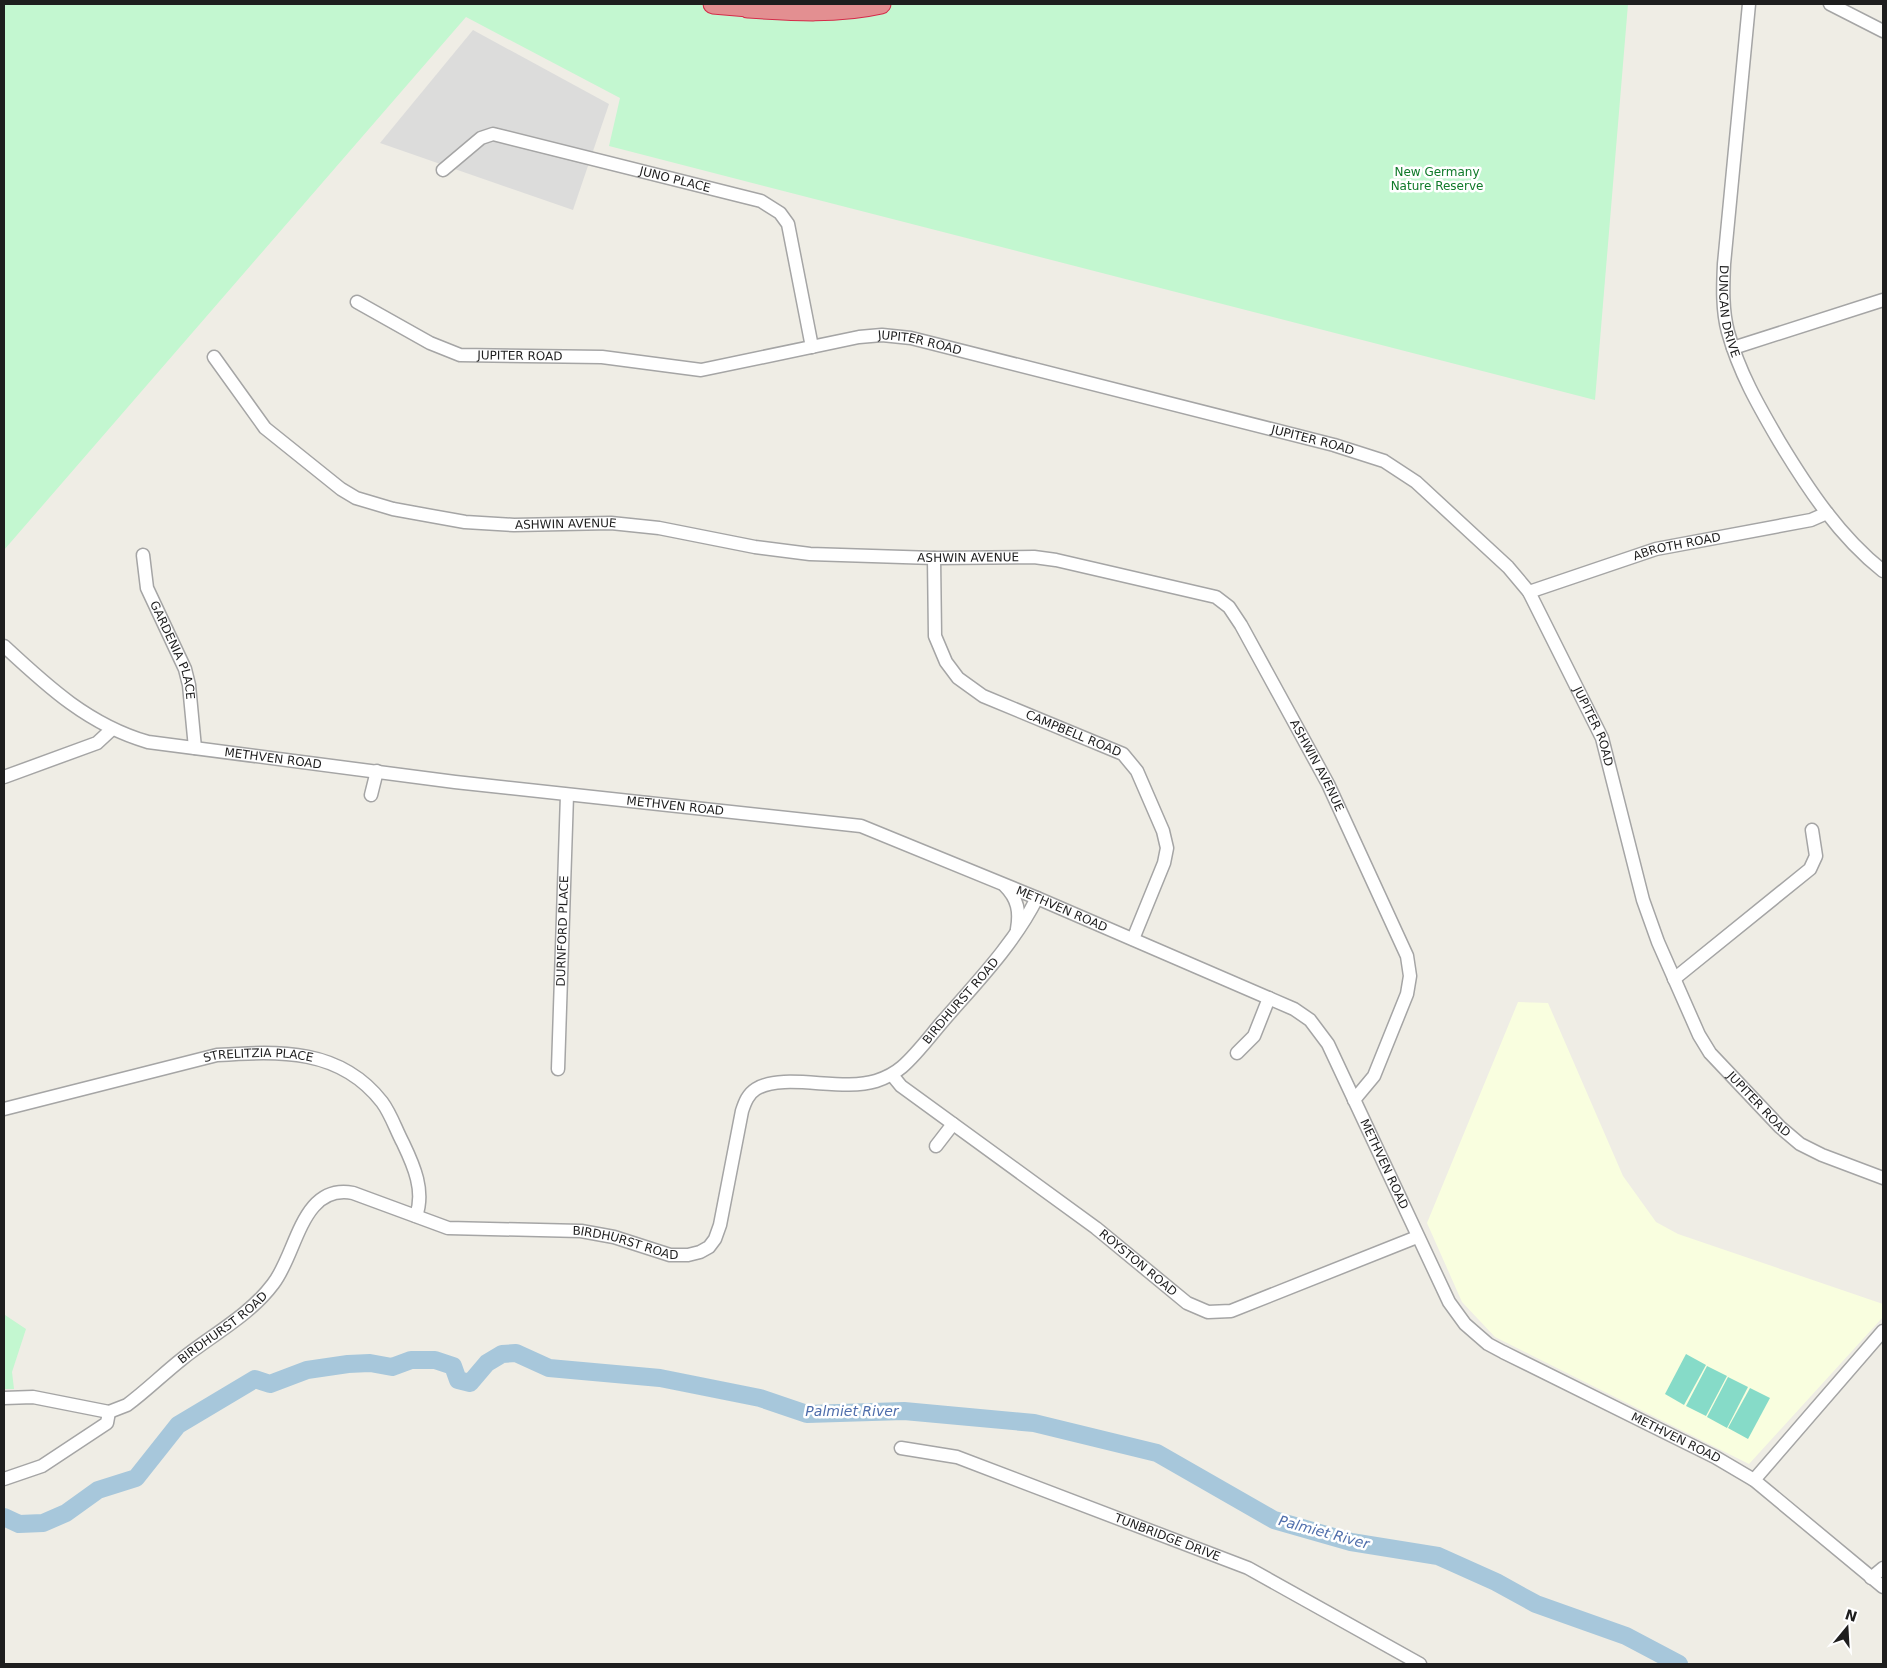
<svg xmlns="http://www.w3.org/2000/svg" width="1887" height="1668" viewBox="0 0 1887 1668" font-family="'DejaVu Sans',sans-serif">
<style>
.residential{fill:#dcdcdb}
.education{fill:#f9fedf}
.park{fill:#c3f7d0}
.pitch{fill:#86dbc8}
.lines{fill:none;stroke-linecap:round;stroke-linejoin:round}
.stream{stroke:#a7c7db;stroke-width:3}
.river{stroke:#a7c7db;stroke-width:18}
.minor-casing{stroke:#a5a5a5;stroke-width:15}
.highway-casing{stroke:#d42b49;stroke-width:21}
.minor{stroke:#fff;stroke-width:12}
.highway{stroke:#e38f91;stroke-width:19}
.labels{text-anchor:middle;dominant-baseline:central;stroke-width:5;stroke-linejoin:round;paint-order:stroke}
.park-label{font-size:12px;fill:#0f7929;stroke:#fff}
.street-label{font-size:12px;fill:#1e1e1e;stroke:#fff}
.water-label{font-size:14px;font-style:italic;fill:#4e6dab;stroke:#fff}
</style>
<rect width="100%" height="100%" fill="#efede5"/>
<polygon class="residential" points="473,30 609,104 573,210 380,143"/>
<polygon class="education" points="1518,1002 1548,1003 1623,1176 1656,1222 1678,1234 1883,1304 1883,1317 1749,1464 1495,1337 1462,1302 1427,1223"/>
<g class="park">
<polygon points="4,4 1628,4 1595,400 609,146 620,98 466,17 4,550"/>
<polygon points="4,1310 5,1315 26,1329 12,1372 14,1389 4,1389"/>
</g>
<g class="pitch">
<polygon points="1686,1354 1706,1365 1684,1405 1665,1394"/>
<polygon points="1707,1366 1727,1376 1706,1416 1686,1406"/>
<polygon points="1728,1377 1748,1387 1727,1428 1707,1417"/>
<polygon points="1750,1388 1770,1398 1748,1439 1728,1428"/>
</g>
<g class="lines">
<polyline class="stream" points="1662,1664 1666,1657"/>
<polyline class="river" points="4,1517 19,1524 43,1523 66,1513 98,1490 136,1478 178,1425 255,1379 270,1384 307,1370 348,1364 370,1363 392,1367 411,1360 435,1360 453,1366 458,1380 470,1383 487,1363 502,1354 516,1353 549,1368 660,1378 760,1398 807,1414 904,1411 1034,1423 1157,1453 1274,1520 1351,1542 1438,1556 1496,1582 1536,1604 1626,1636 1679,1664"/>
<g class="minor-casing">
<g id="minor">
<path id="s1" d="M1749,4l-25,260c-1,22 -2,46 4,68 11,40 30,73 51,109 29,48 60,95 104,130"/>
<polyline points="1830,4 1883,31"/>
<path id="s2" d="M443,170l38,-32 12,-4 268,67 19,12 8,11 24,123"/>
<path id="s3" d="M357,302l73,41 30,12 142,2 99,13 158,-33 23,-2 29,3 423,107 50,16 32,21 92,85 21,25 73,146 41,162 15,42 41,93 11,18 70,74 20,17 22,11 61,23"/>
<polyline points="1733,348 1883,300"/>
<path id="s4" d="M214,357l51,71 76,61 15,9 37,11 72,13 49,3 97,-2 48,5 96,19 55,7 124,4 100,-1 22,3 160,37 13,10 12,18 87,159 79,172 3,20 -3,18 -33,82 -20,24"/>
<path id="s5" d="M143,555l4,33 38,81 4,16 6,63"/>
<path id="s6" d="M934,558l1,78 11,26 12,16 25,18 140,58 14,17 26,60 4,17 -3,15 -31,76"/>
<path id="s7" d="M1529,592l127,-43 155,-29 16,-7"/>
<path id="s8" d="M4,646c44,41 85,79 144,96l307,40 406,44 176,72 257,111 16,11 18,24 121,258 16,22 23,20 15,8 212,105 39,23 129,107"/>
<polyline points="4,777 97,743 111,730"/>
<polyline points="371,795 377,771"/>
<path d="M1005,886c13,13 15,26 12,43"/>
<polyline points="1674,979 1810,869 1816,856 1812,830"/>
<polyline points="1237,1053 1254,1036 1269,998"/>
<path id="s9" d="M558,1069l9,-274"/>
<path id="s10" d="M892,1075l9,11 195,142 91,75 21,9 23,-1 186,-74"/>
<path id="s11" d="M4,1109l213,-54c63,-4 123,-7 165,47 9,12 14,28 21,41 11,23 22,48 13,73"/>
<polyline points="936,1146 953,1124"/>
<path id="s12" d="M4,1398l29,-1 76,15 18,-7c19,-14 36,-31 55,-46 30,-24 68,-44 91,-75 24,-30 28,-101 80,-91l95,35 133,3 33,6 56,18h18l12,-3 9,-5 6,-8 5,-14 22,-114c3,-9 6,-17 14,-22 28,-17 85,3 120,-8 9,-3 19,-8 26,-14 15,-13 28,-31 41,-46 33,-38 71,-77 94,-123"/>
<path id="s13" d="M901,1448l56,9 291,111 172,96"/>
<polyline points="4,1479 42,1466 107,1423 109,1412"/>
<polyline points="1754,1480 1883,1331"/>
<polyline points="1871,1578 1883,1568"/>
</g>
</g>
<g class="highway-casing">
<g id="highway">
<polyline points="713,4 760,8"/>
<path d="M748,8c45,3 89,6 133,-4"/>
</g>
</g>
<use href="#minor" class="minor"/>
<use href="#highway" class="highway"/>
</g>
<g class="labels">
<g class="park-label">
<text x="1437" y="172">New Germany<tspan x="1437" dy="14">Nature Reserve</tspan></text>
</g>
<g class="street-label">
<text stroke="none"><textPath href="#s2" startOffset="250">JUNO PLACE</textPath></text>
<text stroke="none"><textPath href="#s1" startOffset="309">DUNCAN DRIVE</textPath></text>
<text stroke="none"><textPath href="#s3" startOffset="581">JUPITER ROAD</textPath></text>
<text stroke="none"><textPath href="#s3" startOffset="176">JUPITER ROAD</textPath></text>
<text stroke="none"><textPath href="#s3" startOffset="986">JUPITER ROAD</textPath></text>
<text stroke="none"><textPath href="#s4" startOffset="415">ASHWIN AVENUE</textPath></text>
<text stroke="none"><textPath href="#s7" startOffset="155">ABROTH ROAD</textPath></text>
<text stroke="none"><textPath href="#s4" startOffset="820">ASHWIN AVENUE</textPath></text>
<text stroke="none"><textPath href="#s5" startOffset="101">GARDENIA PLACE</textPath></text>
<text stroke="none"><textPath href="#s3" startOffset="1406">JUPITER ROAD</textPath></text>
<text stroke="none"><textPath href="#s6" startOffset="255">CAMPBELL ROAD</textPath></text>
<text stroke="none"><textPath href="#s8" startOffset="301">METHVEN ROAD</textPath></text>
<text stroke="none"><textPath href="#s4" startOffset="1270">ASHWIN AVENUE</textPath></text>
<text stroke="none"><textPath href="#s8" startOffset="706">METHVEN ROAD</textPath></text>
<text stroke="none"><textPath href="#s8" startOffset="1110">METHVEN ROAD</textPath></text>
<text stroke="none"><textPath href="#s9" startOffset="138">DURNFORD PLACE</textPath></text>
<text stroke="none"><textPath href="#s12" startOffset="1222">BIRDHURST ROAD</textPath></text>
<text stroke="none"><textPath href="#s11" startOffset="261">STRELITZIA PLACE</textPath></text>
<text stroke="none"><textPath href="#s3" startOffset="1825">JUPITER ROAD</textPath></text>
<text stroke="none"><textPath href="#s8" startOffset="1545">METHVEN ROAD</textPath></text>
<text stroke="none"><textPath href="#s12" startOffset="728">BIRDHURST ROAD</textPath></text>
<text stroke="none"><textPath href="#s10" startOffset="310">ROYSTON ROAD</textPath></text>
<text stroke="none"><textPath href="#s12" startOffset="249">BIRDHURST ROAD</textPath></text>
<text stroke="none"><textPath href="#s8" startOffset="1965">METHVEN ROAD</textPath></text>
<text stroke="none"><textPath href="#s13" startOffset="282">TUNBRIDGE DRIVE</textPath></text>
</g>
<g class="water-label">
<text x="852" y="1411">Palmiet River</text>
<text transform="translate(1324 1532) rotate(15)">Palmiet River</text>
</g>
</g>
<rect width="1887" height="1668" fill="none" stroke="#1e1e1e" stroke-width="10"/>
<g transform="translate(1847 1628) rotate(18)" stroke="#ffffff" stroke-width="4" paint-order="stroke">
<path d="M0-4L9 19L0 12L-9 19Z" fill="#1e1e1e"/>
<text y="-8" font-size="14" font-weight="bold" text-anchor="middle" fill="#1e1e1e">N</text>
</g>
</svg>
